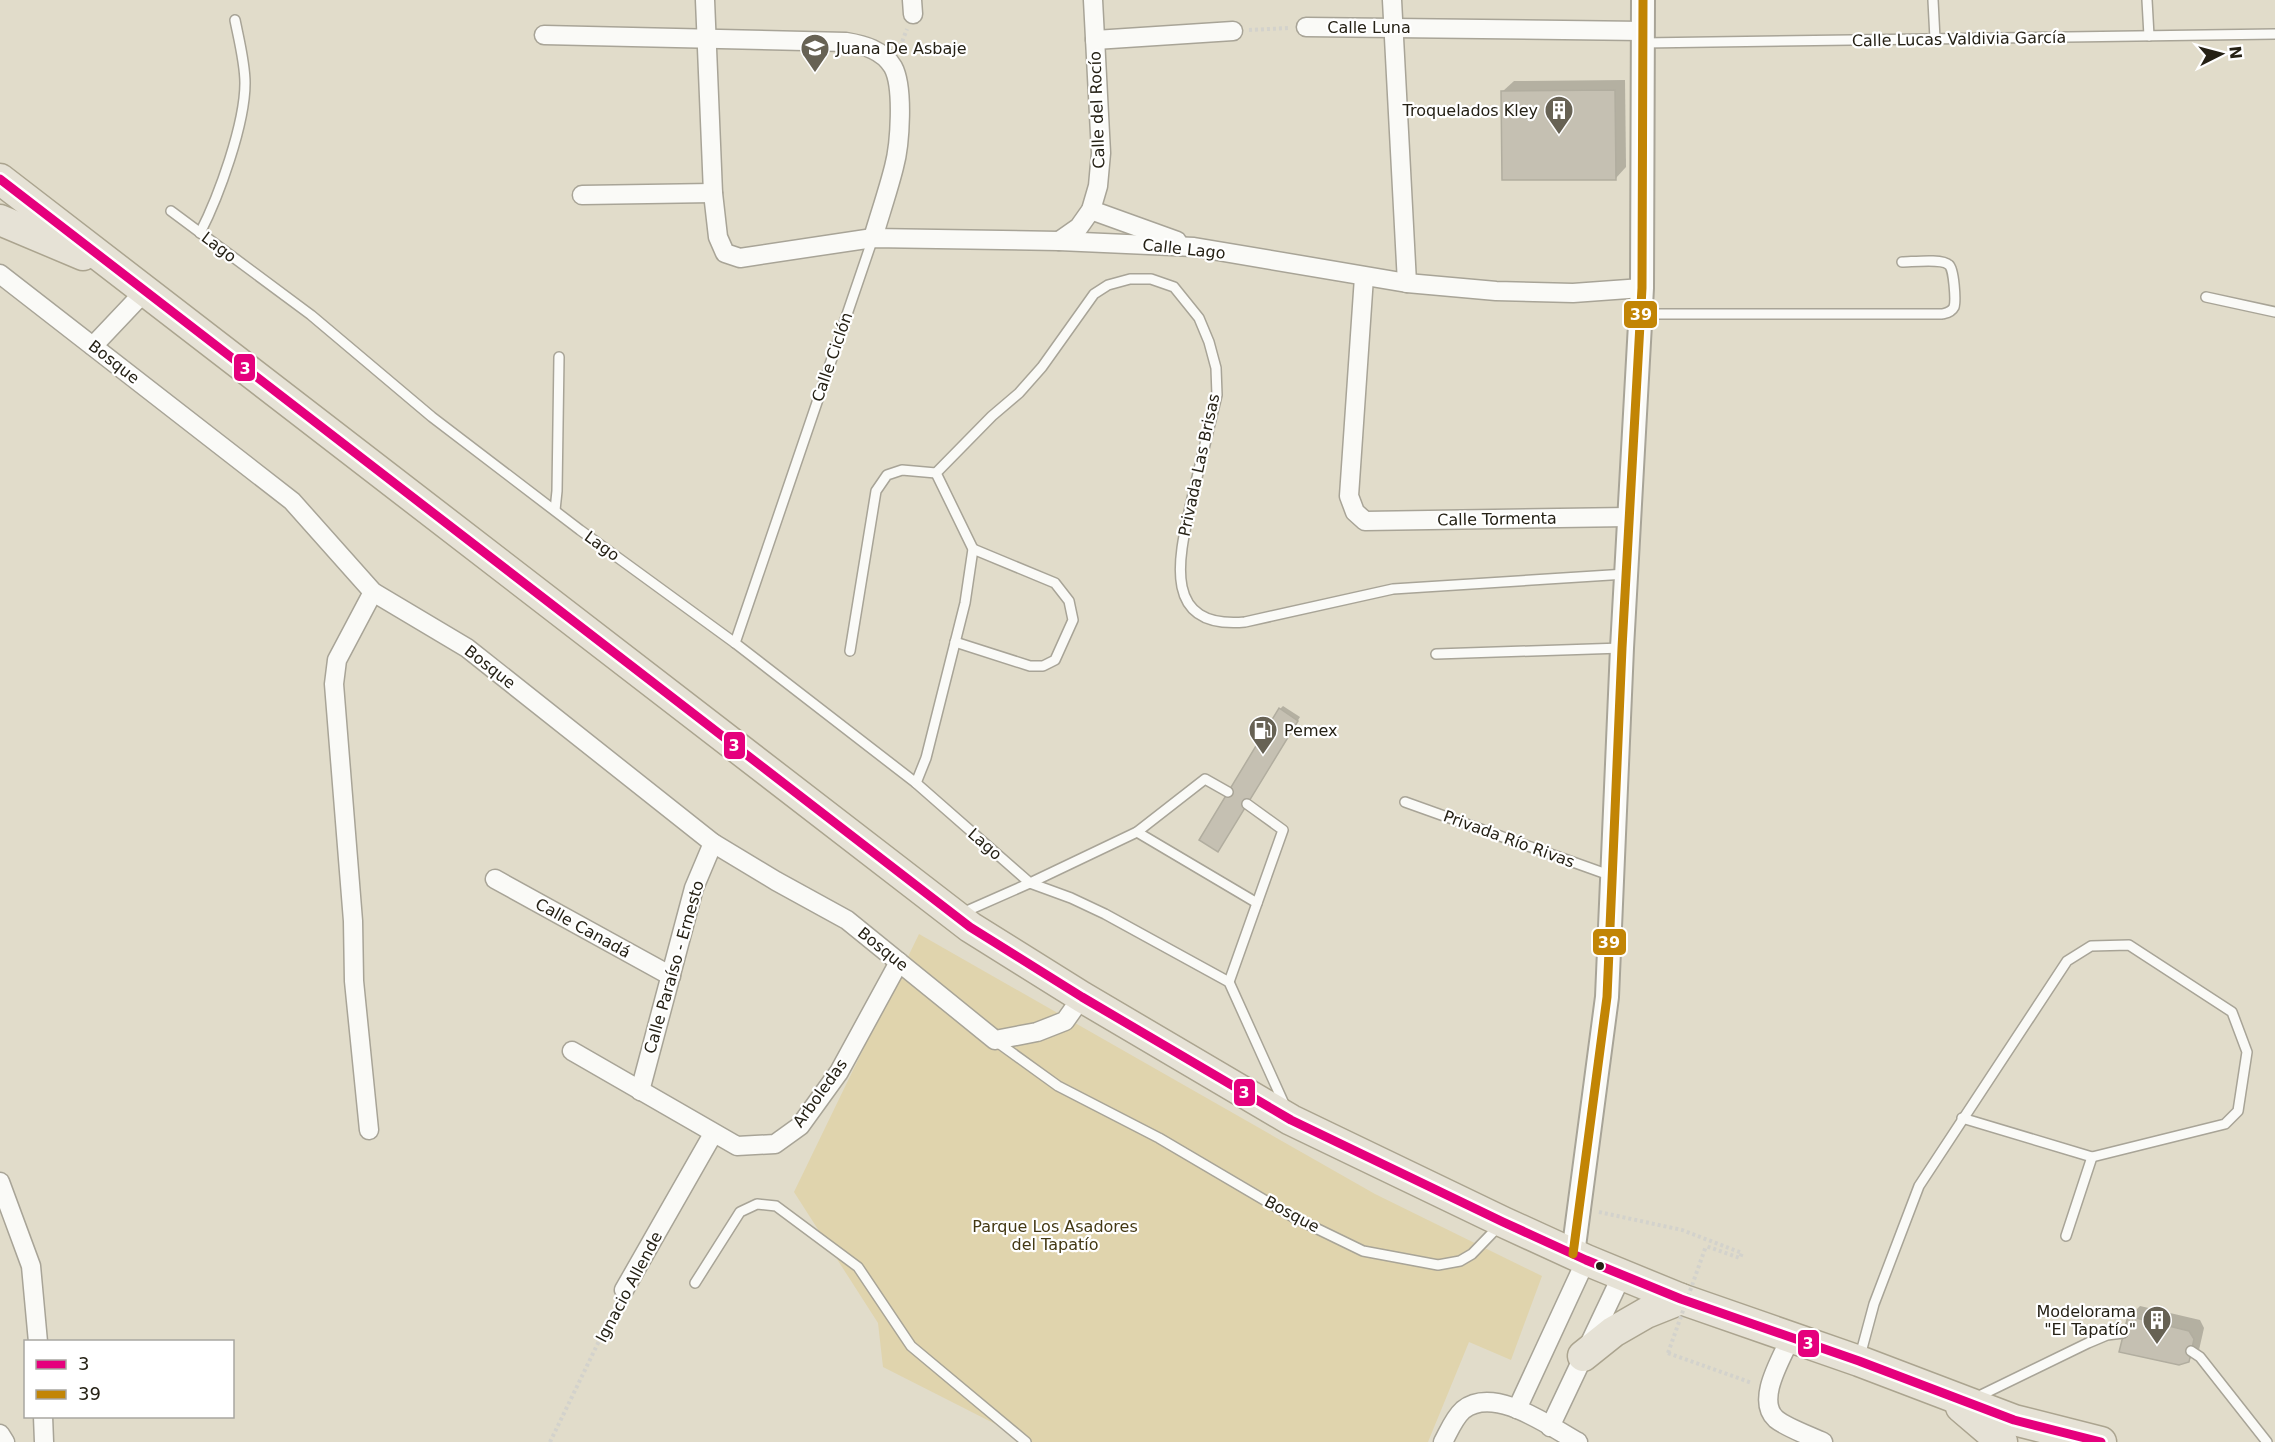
<svg xmlns="http://www.w3.org/2000/svg" width="2275" height="1442" viewBox="0 0 2275 1442" font-family="'DejaVu Sans',sans-serif">
<style>
.green{fill:#e0d4ad}
.shadow{fill:#0003}
.building{fill:#c5c0b2;stroke:#b1ad9f;stroke-width:1.5}
.lines{fill:none;stroke-linecap:round;stroke-linejoin:round}
.service-casing{stroke:#a8a497;stroke-width:12}
.minor-casing{stroke:#a8a497;stroke-width:21}
.tertiary-casing{stroke:#a8a497;stroke-width:26}
.trunk-casing{stroke:#aba48f;stroke-width:33}
.path{stroke:#d3d2cc;stroke-width:4;stroke-dasharray:3 3;stroke-linecap:butt}
.service{stroke:#fafaf7;stroke-width:9}
.minor{stroke:#fafaf7;stroke-width:18}
.tertiary{stroke:#fafaf7;stroke-width:22}
.trunk{stroke:#e6e2d6;stroke-width:30}
.path-bridge{stroke:#d3d2cc;stroke-width:4;stroke-dasharray:3 3;stroke-linecap:butt}
.bus-1-casing{stroke:#fff;stroke-width:14}
.bus-2-casing{stroke:#fff;stroke-width:14}
.bus-1{stroke:#e5007d;stroke-width:9}
.bus-2{stroke:#c28505;stroke-width:9}
.bus-dot{fill:#252115;stroke:#fff;stroke-width:2}
.labels{text-anchor:middle;dominant-baseline:central;stroke-width:4.5;stroke-linejoin:round;paint-order:stroke}
.street-label{font-size:16px;fill:#252115;stroke:#fff}
.poi-label{font-size:16px;fill:#252115;stroke:#fff;text-anchor:start}
.park-label{font-size:16px;fill:#433813;stroke:#fff}
.line-badge{stroke:#fff;stroke-width:2}
.badge-label{font-size:16px;text-anchor:middle;font-weight:bold;fill:#fff}
</style>
<rect width="100%" height="100%" fill="#e1dcca"/>
<polygon class="green" points="919,934 1375,1194 1542,1276 1511,1360 1469,1342 1428,1442 1031,1442 883,1367 878,1323 794,1192"/>
<g class="shadow">
<polygon points="1625,80 1626,167 1616,178 1503,91 1514,81"/>
<polygon points="1283,706 1300,717 1218,850 1280,709"/>
<polygon points="2140,1306 2200,1320 2204,1328 2199,1350 2188,1361 2129,1317"/>
</g>
<g class="building">
<polygon points="1615,90 1616,180 1502,180 1501,91"/>
<polygon points="1279,708 1298,721 1218,852 1199,840"/>
<polygon points="2128,1316 2189,1331 2194,1339 2189,1362 2179,1365 2119,1352"/>
</g>
<g class="lines">
<g class="service-casing">
<g id="service">
<polyline points="1933,0 1935,39"/>
<polyline points="2147,0 2149,36"/>
<polyline points="1643,43 2275,34"/>
<polyline points="171,211 311,315 432,417 580,530 735,643 916,783 1030,883 1137,832 1205,779 1228,792"/>
<path d="M200,233c19,-37 45,-109 45,-150 0,-20 -6,-43 -10,-63"/>
<polyline points="2206,297 2275,312"/>
<path d="M1641,314h301c4,-1 9,-1 12,-7 2,-6 0,-38 -5,-42 -7,-7 -37,-3 -47,-3"/>
<polyline points="555,510 557,491 559,357"/>
<polyline points="955,642 1030,666 1043,666 1055,660 1073,620 1069,601 1055,583 973,549"/>
<polyline points="735,643 873,238"/>
<polyline points="850,651 876,491 887,475 902,470 936,473"/>
<polyline points="1436,654 1622,648"/>
<path d="M916,783l10,-25 39,-155 8,-54 -37,-76 56,-57 27,-23 23,-26 52,-73 14,-9 22,-6h21l23,8 25,31 10,24 7,26 1,27c-8,33 -16,66 -24,99 -12,55 -37,136 52,128l148,-33 233,-15"/>
<polyline points="1405,802 1612,876"/>
<polyline points="1137,832 1257,903"/>
<polyline points="962,913 1030,883 1071,898 1105,914 1229,982 1285,1106"/>
<polyline points="1229,982 1283,830 1247,804"/>
<polyline points="997,1042 1058,1086 1159,1138 1295,1218 1363,1251 1438,1265 1460,1261 1472,1254 1499,1226"/>
<polyline points="1962,1118 2092,1157 2066,1236"/>
<polyline points="695,1283 740,1212 757,1204 776,1206 858,1267 911,1346 1026,1442"/>
<polyline points="2191,1351 2200,1357 2267,1442"/>
<polyline points="1860,1356 1874,1304 1919,1186 2067,961 2091,946 2129,945 2232,1012 2247,1052 2238,1111 2225,1124 2092,1157"/>
<polyline points="1975,1398 2088,1343 2107,1335 2123,1333"/>
</g>
</g>
<g class="minor-casing">
<g id="minor">
<polyline points="705,0 713,193 718,237 725,253 740,258 873,238 1059,241 1194,247 1407,283 1496,291 1573,293 1642,288"/>
<polyline points="912,0 913,14"/>
<polyline points="1392,0 1407,283"/>
<polyline points="1306,27 1643,31"/>
<path d="M544,35l302,7c18,3 37,8 47,25 11,20 7,78 1,100 -6,24 -14,47 -21,71"/>
<polyline points="1095,40 1233,31"/>
<polyline points="582,195 713,193"/>
<polyline points="1091,210 1177,241"/>
<polyline points="1059,241 1079,227 1091,210 1098,186 1101,153 1093,0"/>
<polyline points="0,274 292,501 373,592 467,648 713,843 776,881 847,920 995,1040 1037,1032 1065,1021 1082,997"/>
<polyline points="1364,277 1349,496 1355,512 1365,521 1629,517"/>
<polyline points="93,346 146,290"/>
<polyline points="495,879 671,976"/>
<polyline points="572,1051 737,1146 775,1144 800,1126 839,1072 899,962"/>
<polyline points="640,1091 694,888 713,843"/>
<polyline points="369,1130 354,981 353,921 334,684 337,660 373,592"/>
<polyline points="0,1182 31,1266 38,1342"/>
<polyline points="624,1290 713,1134"/>
<path d="M1791,1337c-9,21 -36,63 -15,82 11,9 34,17 47,23"/>
<polyline points="1517,1409 1586,1260"/>
<polyline points="43,1416 44,1442"/>
<polyline points="1550,1427 1622,1275"/>
<polyline points="0,1434 5,1442"/>
<path d="M1443,1442c6,-11 11,-24 20,-32 31,-25 86,16 115,32"/>
</g>
</g>
<g class="tertiary-casing">
<polyline id="tertiary" points="1573,1254 1607,997 1622,648 1642,288 1643,0"/>
</g>
<g class="trunk-casing">
<g id="trunk">
<polyline points="0,179 970,927 1082,997 1291,1120 1503,1222 1586,1260 1681,1299 1859,1361 2014,1420 2101,1442"/>
<polyline points="0,220 83,255"/>
<polyline points="1583,1356 1613,1332 1646,1313 1681,1299"/>
<polyline points="1961,1407 2002,1442"/>
</g>
</g>
<g class="path">
<polyline points="1249,30 1289,28"/>
<polyline points="900,47 907,29"/>
<polyline points="1599,1212 1682,1230 1742,1253 1740,1258 1706,1246"/>
<polyline points="1668,1353 1752,1383"/>
<polyline points="550,1442 617,1304"/>
</g>
<use href="#service" class="service"/>
<use href="#minor" class="minor"/>
<use href="#tertiary" class="tertiary"/>
<use href="#trunk" class="trunk"/>
<polyline class="path-bridge" points="1668,1353 1706,1246"/>
<g class="bus-1-casing">
<polyline id="bus-1" points="0,179 970,927 1082,997 1291,1120 1503,1222 1586,1260 1681,1299 1859,1361 2014,1420 2101,1442"/>
</g>
<g class="bus-2-casing">
<polyline id="bus-2" points="1573,1254 1607,997 1622,648 1642,288 1643,0"/>
</g>
<use href="#bus-1" class="bus-1"/>
<use href="#bus-2" class="bus-2"/>
</g>
<defs>
<g id="school-pin" transform="scale(1.5)"><path d="M0 17L-7.5 6A9.5 9.5 0 1 1 7.5 6Z" fill="#676254" stroke="#fff"/><path d="M0-5L7-2L0 1L-7-2ZM-4 1L0 2.5L4 1V4Q0 6-4 4Z" fill="#fff"/></g>
<g id="building-pin" transform="scale(1.5)"><path d="M0 17L-7.5 6A9.5 9.5 0 1 1 7.5 6Z" fill="#676254" stroke="#fff"/><path d="M-4-6H4V6H1V3H-1V6H-4ZM-2.5-4.3h1.7v1.8h-1.7ZM.8-4.3h1.7v1.8H.8ZM-2.5-1h1.7V.8h-1.7ZM.8-1h1.7V.8H.8Z" fill="#fff"/></g>
<g id="fuel-pin" transform="scale(1.5)"><path d="M0 17L-7.5 6A9.5 9.5 0 1 1 7.5 6Z" fill="#676254" stroke="#fff"/><path d="M-5.5-6h7V0h2V4h1.3V-2.5L3-4.5l.8-.8L6-3V5H2.5V1h-1V6h-7ZM-4.2-4.7v3.2H.2V-4.7Z" fill="#fff"/></g>
</defs>
<g fill-rule="evenodd">
<use href="#school-pin" x="815" y="48"/>
<use href="#building-pin" x="1559" y="110"/>
<use href="#fuel-pin" x="1263" y="730"/>
<use href="#building-pin" x="2157" y="1320"/>
</g>
<circle class="bus-dot" cx="1600" cy="1266" r="5"/>
<g class="labels">
<g class="street-label">
<text x="1369" y="27">Calle Luna</text>
<text transform="translate(1959 39) rotate(-1)">Calle Lucas Valdivia García</text>
<text transform="translate(1097 110) rotate(-92)">Calle del Rocío</text>
<text transform="translate(219 247) rotate(37)">Lago</text>
<text transform="translate(1184 249) rotate(6)">Calle Lago</text>
<text transform="translate(832 357) rotate(-71)">Calle Ciclón</text>
<text transform="translate(114 362) rotate(38)">Bosque</text>
<text transform="translate(1199 465) rotate(-78)">Privada Las Brisas</text>
<text transform="translate(1497 519) rotate(-1)">Calle Tormenta</text>
<text transform="translate(602 546) rotate(36)">Lago</text>
<text transform="translate(490 667) rotate(38)">Bosque</text>
<text transform="translate(1509 839) rotate(20)">Privada Río Rivas</text>
<text transform="translate(985 844) rotate(41)">Lago</text>
<text transform="translate(583 928) rotate(29)">Calle Canadá</text>
<text transform="translate(883 949) rotate(39)">Bosque</text>
<text transform="translate(674 967) rotate(-74)">Calle Paraíso - Ernesto</text>
<text transform="translate(820 1093) rotate(-54)">Arboledas</text>
<text transform="translate(1292 1214) rotate(28)">Bosque</text>
<text transform="translate(629 1287) rotate(-62)">Ignacio Allende</text>
</g>
<g class="poi-label">
<text x="836" y="48">Juana De Asbaje</text>
<text x="1538" y="110" text-anchor="end">Troquelados Kley</text>
<text x="1284" y="730">Pemex</text>
<text x="2136" y="1311" text-anchor="end">Modelorama<tspan x="2136" dy="18">"El Tapatío"</tspan></text>
</g>
<g class="park-label">
<text x="1055" y="1226">Parque Los Asadores<tspan x="1055" dy="18">del Tapatío</tspan></text>
</g>
</g>
<g class="line-badge">
<rect x="1623" y="300" width="35" height="29" rx="6" fill="#c28505"/>
<rect x="233" y="353" width="23" height="29" rx="6" fill="#e5007d"/>
<rect x="723" y="731" width="23" height="29" rx="6" fill="#e5007d"/>
<rect x="1592" y="928" width="35" height="28" rx="6" fill="#c28505"/>
<rect x="1233" y="1078" width="23" height="29" rx="6" fill="#e5007d"/>
<rect x="1797" y="1329" width="23" height="29" rx="6" fill="#e5007d"/>
</g>
<g class="badge-label">
<text x="1641" y="320">39</text>
<text x="245" y="374">3</text>
<text x="734" y="751">3</text>
<text x="1609" y="948">39</text>
<text x="1244" y="1098">3</text>
<text x="1808" y="1349">3</text>
</g>
<rect x="24" y="1340" width="210" height="78" fill="#ffffff" stroke="#a8a6a1" stroke-width="1.5"/>
<rect x="36" y="1360" width="30" height="9" fill="#e5007d" stroke="#a8a6a1" stroke-width="1.5"/>
<text x="78" y="1370" font-size="18" fill="#252115">3</text>
<rect x="36" y="1390" width="30" height="9" fill="#c28505" stroke="#a8a6a1" stroke-width="1.5"/>
<text x="78" y="1400" font-size="18" fill="#252115">39</text>
<g transform="translate(2221 54) rotate(84)" stroke="#ffffff" stroke-width="4.5" paint-order="stroke">
<path d="M0-4.5L10 22L0 15L-10 22Z" fill="#252115"/>
<text y="-9" font-size="16" font-weight="bold" text-anchor="middle" fill="#252115">N</text>
</g>
</svg>
